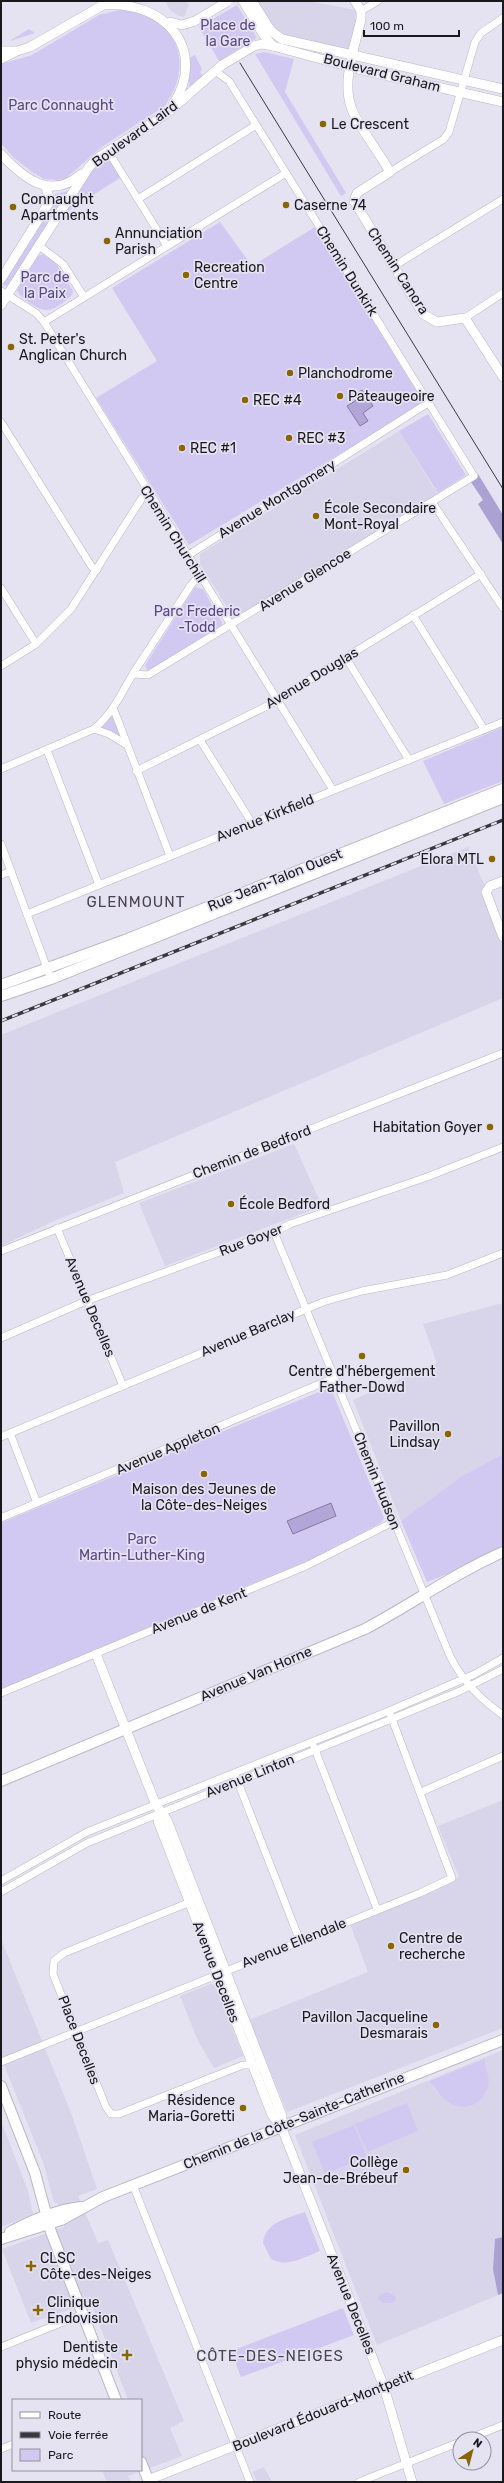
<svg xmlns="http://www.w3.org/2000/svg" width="504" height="2483" viewBox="0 0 504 2483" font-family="Rubik,sans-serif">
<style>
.built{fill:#d8d4ea}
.green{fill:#d2c9f3}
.forest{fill:#aca1d3}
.water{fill:#b1a6d7;stroke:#837b9f}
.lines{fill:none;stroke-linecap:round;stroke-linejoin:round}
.minor-casing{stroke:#bab7c6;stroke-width:8}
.tertiary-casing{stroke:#bab7c6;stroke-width:10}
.secondary-casing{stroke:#bab7c6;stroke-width:12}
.minor{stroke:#fff;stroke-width:7}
.tertiary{stroke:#fff;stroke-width:9}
.secondary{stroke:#fff;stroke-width:10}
.tram{stroke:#39383e;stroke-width:1}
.rail-casing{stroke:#39383e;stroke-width:3.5}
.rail{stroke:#e5e2f1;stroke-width:2;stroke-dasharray:6;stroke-linecap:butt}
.tertiary-bridge-casing{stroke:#bab7c6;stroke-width:10;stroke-linecap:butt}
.tertiary-bridge{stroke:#fff;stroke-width:9}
.poi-dot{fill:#896603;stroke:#e5e2f1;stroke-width:1.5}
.labels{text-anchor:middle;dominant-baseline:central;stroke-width:3.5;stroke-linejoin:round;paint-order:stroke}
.park-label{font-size:14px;fill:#584685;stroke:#e5e2f1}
.street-label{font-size:14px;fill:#19181d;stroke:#e5e2f1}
.poi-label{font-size:14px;fill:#19181d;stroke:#e5e2f1;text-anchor:start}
.neighbourhood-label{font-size:15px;letter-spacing:1px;fill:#484551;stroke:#e5e2f1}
</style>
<rect width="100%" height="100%" fill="#e5e2f1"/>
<g class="built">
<polygon points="165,1 186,1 189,5 184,17 179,16 170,10"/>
<polygon points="254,1 308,1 361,11 354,54 282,38"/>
<polygon points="399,431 438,495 436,499 235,617 233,617 200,564 200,554"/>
<polygon points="468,847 484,884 503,877 487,889 503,937 503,998 115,1162 124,1193 54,1221 1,1246 1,1035"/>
<polygon points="294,1144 322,1206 165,1266 139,1203"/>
<polygon points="503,1303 503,1454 462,1476 401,1521 353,1400 437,1363 423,1324"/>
<polygon points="503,1800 503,2028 287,2112 249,2020 368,1972 349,1921 459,1877 438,1826"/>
<polygon points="1,1939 71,2113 97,2189 78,2196 98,2243 108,2240 184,2421 170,2428 182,2456 128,2476 131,2482 107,2482 102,2470 141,2470 141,2400 128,2400 91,2302 31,2323 2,2249 64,2227 58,2204 54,2202 43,2162 1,2057"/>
<polygon points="211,1984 216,1986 243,2056 214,2068 198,2041 180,1996"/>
<polygon points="503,2050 503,2293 377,2345 295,2135"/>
<polygon points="1,2121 28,2191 33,2214 1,2227"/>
<polygon points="264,2467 272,2482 252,2482 256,2480 253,2472"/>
</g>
<g class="green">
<polygon points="237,5 257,38 219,61 199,27"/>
<path d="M123,9c53,8 73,53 42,97l-62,40 -37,32 -8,2 -14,-1 -12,-7 -19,-15 -12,-14v-79l31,-9 67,-40z"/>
<polygon points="29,29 35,33 10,41 11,40"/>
<polygon points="264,52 294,59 285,92 346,193 341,196 255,54"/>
<polygon points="195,55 202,69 200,72 203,76 189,87 189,58"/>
<polygon points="108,151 123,176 54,220 70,193"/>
<polygon points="68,191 9,285 4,286 3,282 54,202 55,194"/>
<polygon points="220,222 252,266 315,227 424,403 189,545 96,398 157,361 112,288"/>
<path d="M42,254l13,8 18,29c0,7 -20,20 -27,19 -8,0 -27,-13 -29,-20l20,-33z"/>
<polygon points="428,414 466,475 438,493 399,431"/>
<polygon points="195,587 203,589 222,622 222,626 147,671 145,665"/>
<polygon points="114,710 127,745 94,729"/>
<polygon points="503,727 503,781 444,804 423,761"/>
<polygon points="326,1389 332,1391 384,1518 382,1522 326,1553 1,1689 1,1523"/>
<polygon points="503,1454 503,1552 427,1582 401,1521 462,1476"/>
<path d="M485,2059c-1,10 7,18 2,30 -11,27 -42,21 -52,-3l-4,-2 -1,-3z"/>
<polygon points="407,2103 418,2131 367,2152 355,2124"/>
<polygon points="354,2125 367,2157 325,2174 312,2142"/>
<path d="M305,2212l15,39c-16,6 -32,17 -49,8l-8,-16c2,-21 25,-25 42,-31z"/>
<polygon points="388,2292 396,2297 394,2303 383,2303 378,2298 380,2294"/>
<polygon points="343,2308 354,2335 241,2377 231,2351"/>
</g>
<g class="forest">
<polygon points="478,474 503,515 503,544 478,504 483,500 469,479"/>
<polygon points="503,2237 503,2293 498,2295 493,2269 495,2239"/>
</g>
<g class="water">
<polygon points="362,390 373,406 363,413 368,421 360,426 347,406 358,399 355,395"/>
<polygon points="331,1503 336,1516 293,1534 287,1521"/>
</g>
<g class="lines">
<g class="minor-casing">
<g id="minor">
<polyline points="361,11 378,1"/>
<polyline points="108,151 167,246"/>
<polyline points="390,172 444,139 449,132 475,42 481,33 503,18"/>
<polyline points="138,199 256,125"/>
<polyline points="38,245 63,264 84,297"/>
<polyline points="394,266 503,199"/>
<polyline points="1,291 36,313 44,322 333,790"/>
<polyline points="465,318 503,293"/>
<polyline points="44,322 286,173"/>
<polyline points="1,422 92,567 97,570"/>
<polyline points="432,502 503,608"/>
<polyline points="187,556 428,403"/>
<polyline points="1,588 36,644"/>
<polyline points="413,615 484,729"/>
<polyline points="346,658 409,760"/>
<polyline points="1,666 36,644 71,609 142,498 148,493"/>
<polyline points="134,674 148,675 474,476 229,81 215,71"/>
<polyline points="114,710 170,856"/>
<polyline points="94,729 109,734 127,745"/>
<polyline points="200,740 252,823"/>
<polyline points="47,750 99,885"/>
<path d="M1,769l93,-40c19,-16 27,-35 40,-57 19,-29 38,-58 57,-87l8,-9"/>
<polyline points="136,771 267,706 481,574"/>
<polyline points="1,844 51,979"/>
<polyline points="1,875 11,871"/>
<polyline points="27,914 503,722"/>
<polyline points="57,1228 123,1386"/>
<path d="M274,1232l176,424c12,24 31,44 53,59"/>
<polyline points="1,1251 503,1053"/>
<polyline points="1,1338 86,1301 274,1232 290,1224 427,1177 503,1147"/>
<polyline points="10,1433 37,1503"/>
<polyline points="1,1437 323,1302 362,1291 447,1275 503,1253"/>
<polyline points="1,1518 334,1378"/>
<polyline points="1,1693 306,1566 393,1522"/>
<polyline points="314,1747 377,1909"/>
<polyline points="236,1777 300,1941"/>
<polyline points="421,1792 503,1756"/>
<polyline points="1,1881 87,1832 389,1711 475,1674 503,1658"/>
<polyline points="1,1892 87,1843 460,1691 503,1669"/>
<polyline points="193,1901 64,1953 54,1961 53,1974 106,2107 111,2114 119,2114 243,2065 257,2065"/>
<polyline points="1,2062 420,1893 452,1878 389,1711"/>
<polyline points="133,2185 250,2482"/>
<polyline points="1,2347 83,2314"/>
<polyline points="468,2439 503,2425"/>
<polyline points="1,2449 13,2444"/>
<polyline points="359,2482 460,2442"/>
</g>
</g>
<g class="tertiary-casing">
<g id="tertiary">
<polyline points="243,1 265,37 273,46"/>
<polyline points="252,1 271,31 282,39 503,89"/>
<path d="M355,1l6,10v8c-6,28 -21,65 -8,93 10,21 26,40 37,60l-33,21 -3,8 69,113 14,8 28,-4 38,59"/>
<polyline points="170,22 182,25 195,21"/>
<polyline points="254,46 262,44 273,46 358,69 503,102"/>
<path d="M1,51h16l13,-4 73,-42c63,-5 105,45 70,100"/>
<polyline points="1,59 15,52"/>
<path d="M1,154c22,24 50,47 80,20"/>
<polyline points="1,279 50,201 46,187"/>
<polyline points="1,305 89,167 99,157 166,114 222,65"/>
<polyline points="503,881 490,886 486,892 503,937"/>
<polyline points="96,1654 156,1805 167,1820 282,2116 282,2128 285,2136 384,2387 412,2482"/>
<polyline points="159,1812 158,1821 272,2115 282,2128"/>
<polyline points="148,2480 503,2340"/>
</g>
</g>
<g class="secondary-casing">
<g id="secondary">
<polyline points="1,985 125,940 503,789"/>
<polyline points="1,996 51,979 503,798"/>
<path d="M1,1781l364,-152c47,-25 90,-56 138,-77"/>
<polyline points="1,2086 35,2173 51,2232 116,2400"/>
<path d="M10,2232c22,-12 46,-22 71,-25"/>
<polyline points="1,2239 61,2220 103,2197 503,2040"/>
<polyline points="141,2462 149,2482"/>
</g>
</g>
<use href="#minor" class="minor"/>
<use href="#tertiary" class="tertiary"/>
<use href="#secondary" class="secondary"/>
<polyline class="tram" points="240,63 503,489"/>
<g class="rail-casing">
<polyline id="rail" points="1,1021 503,820"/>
</g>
<use href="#rail" class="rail"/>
<g class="tertiary-bridge-casing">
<g id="tertiary-bridge">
<polyline points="195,21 227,2"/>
<polyline points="222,65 254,46"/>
</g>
</g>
<use href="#tertiary-bridge" class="tertiary-bridge"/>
</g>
<g class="poi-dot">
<circle cx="323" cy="124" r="4"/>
<circle cx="286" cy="205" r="4"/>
<circle cx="13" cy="207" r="4"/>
<circle cx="107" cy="241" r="4"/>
<circle cx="186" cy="275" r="4"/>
<circle cx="11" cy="347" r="4"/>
<circle cx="290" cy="373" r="4"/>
<circle cx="340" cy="396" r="4"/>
<circle cx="245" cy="400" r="4"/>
<circle cx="289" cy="438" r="4"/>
<circle cx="182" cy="448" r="4"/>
<circle cx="316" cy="516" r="4"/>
<circle cx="492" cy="859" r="4"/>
<circle cx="490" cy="1127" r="4"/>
<circle cx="231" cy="1204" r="4"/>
<circle cx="362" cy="1356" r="4"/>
<circle cx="448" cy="1434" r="4"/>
<circle cx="204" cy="1474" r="4"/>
<circle cx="391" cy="1946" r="4"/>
<circle cx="436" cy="2025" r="4"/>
<circle cx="243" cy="2108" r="4"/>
<circle cx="406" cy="2170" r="4"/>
<path d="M29 2260h4v4h4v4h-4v4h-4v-4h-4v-4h4z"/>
<path d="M36 2304h4v4h4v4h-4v4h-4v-4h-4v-4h4z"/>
<path d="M125 2349h4v4h4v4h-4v4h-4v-4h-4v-4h4z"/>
</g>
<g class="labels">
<g class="park-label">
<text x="228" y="25">Place de<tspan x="228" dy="16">la Gare</tspan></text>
<text x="61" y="105">Parc Connaught</text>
<text x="45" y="277">Parc de<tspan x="45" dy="16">la Paix</tspan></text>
<text x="197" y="611">Parc Frederic<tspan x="197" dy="16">-Todd</tspan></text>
<text x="142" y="1539">Parc<tspan x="142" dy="16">Martin-Luther-King</tspan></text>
</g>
<g class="street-label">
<text transform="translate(382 73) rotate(14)">Boulevard Graham</text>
<text transform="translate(135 134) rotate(-36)">Boulevard Laird</text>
<text transform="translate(347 271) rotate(58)">Chemin Dunkirk</text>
<text transform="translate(398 271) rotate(57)">Chemin Canora</text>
<text transform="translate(277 499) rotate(-32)">Avenue Montgomery</text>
<text transform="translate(173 534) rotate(58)">Chemin Churchill</text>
<text transform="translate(305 580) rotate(-32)">Avenue Glencoe</text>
<text transform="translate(312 678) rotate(-31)">Avenue Douglas</text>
<text transform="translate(265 818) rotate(-22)">Avenue Kirkfield</text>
<text transform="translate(275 880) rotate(-22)">Rue Jean-Talon Ouest</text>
<text transform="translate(252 1152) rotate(-21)">Chemin de Bedford</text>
<text transform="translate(251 1240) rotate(-21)">Rue Goyer</text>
<text transform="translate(90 1307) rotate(67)">Avenue Decelles</text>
<text transform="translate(248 1333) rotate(-23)">Avenue Barclay</text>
<text transform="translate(168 1449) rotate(-23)">Avenue Appleton</text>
<text transform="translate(377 1481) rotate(68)">Chemin Hudson</text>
<text transform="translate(199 1611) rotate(-22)">Avenue de Kent</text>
<text transform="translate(256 1674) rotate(-23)">Avenue Van Horne</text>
<text transform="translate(250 1776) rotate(-22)">Avenue Linton</text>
<text transform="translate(294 1943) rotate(-22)">Avenue Ellendale</text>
<text transform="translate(216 1972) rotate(69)">Avenue Decelles</text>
<text transform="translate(79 2040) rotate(69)">Place Decelles</text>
<text transform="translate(294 2121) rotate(-22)">Chemin de la Côte-Sainte-Catherine</text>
<text transform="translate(351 2304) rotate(68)">Avenue Decelles</text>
<text transform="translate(323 2411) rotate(-22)">Boulevard Édouard-Montpetit</text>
</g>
<g class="poi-label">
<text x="331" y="124">Le Crescent</text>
<text x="21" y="199">Connaught<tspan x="21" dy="16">Apartments</tspan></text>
<text x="294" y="205">Caserne 74</text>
<text x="115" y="233">Annunciation<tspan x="115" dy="16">Parish</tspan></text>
<text x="194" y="267">Recreation<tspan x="194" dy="16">Centre</tspan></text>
<text x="19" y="339">St. Peter's<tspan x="19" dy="16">Anglican Church</tspan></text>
<text x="298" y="373">Planchodrome</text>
<text x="348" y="396">Pateaugeoire</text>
<text x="253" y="400">REC #4</text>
<text x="297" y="438">REC #3</text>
<text x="190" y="448">REC #1</text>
<text x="324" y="508">École Secondaire<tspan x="324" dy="16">Mont-Royal</tspan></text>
<text x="484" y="859" text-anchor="end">Elora MTL</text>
<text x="482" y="1127" text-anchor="end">Habitation Goyer</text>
<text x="239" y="1204">École Bedford</text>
<text x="362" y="1371" text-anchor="middle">Centre d'hébergement<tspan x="362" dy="16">Father-Dowd</tspan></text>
<text x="440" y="1426" text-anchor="end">Pavillon<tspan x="440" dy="16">Lindsay</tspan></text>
<text x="204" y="1489" text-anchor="middle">Maison des Jeunes de<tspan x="204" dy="16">la Côte-des-Neiges</tspan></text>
<text x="399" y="1938">Centre de<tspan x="399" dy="16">recherche</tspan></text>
<text x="428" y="2017" text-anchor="end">Pavillon Jacqueline<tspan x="428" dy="16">Desmarais</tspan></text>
<text x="235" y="2100" text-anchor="end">Résidence<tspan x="235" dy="16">Maria-Goretti</tspan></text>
<text x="398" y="2162" text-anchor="end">Collège<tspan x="398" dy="16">Jean-de-Brébeuf</tspan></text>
<text x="40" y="2258">CLSC<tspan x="40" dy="16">Côte-des-Neiges</tspan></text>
<text x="47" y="2302">Clinique<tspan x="47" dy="16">Endovision</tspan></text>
<text x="118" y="2347" text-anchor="end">Dentiste<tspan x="118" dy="16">physio médecin</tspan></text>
</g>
<g class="neighbourhood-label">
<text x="136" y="902">GLENMOUNT</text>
<text x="270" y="2356">CÔTE-DES-NEIGES</text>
</g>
</g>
<rect width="504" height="2483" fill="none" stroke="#19181d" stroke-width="4"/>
<rect x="12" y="2399" width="130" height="72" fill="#e5e2f1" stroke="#93919c"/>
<rect x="20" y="2412" width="20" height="6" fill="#ffffff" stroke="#93919c"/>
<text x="48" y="2419" font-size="12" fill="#19181d">Route</text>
<rect x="20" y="2432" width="20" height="6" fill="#39383e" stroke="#93919c"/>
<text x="48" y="2439" font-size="12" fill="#19181d">Voie ferrée</text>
<rect x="20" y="2449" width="20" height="12" fill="#d2c9f3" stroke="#93919c"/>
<text x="48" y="2459" font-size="12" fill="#19181d">Parc</text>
<g transform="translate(472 2451) rotate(36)"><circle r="19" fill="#e5e2f1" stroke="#93919c"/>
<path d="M0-3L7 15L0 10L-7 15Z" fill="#896603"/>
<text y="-6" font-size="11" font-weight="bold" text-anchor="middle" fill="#19181d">N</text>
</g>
<path d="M364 30v6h95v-6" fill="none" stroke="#19181d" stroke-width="2"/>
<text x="370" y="30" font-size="12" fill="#19181d" stroke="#e5e2f1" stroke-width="3" paint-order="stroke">100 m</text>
</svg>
